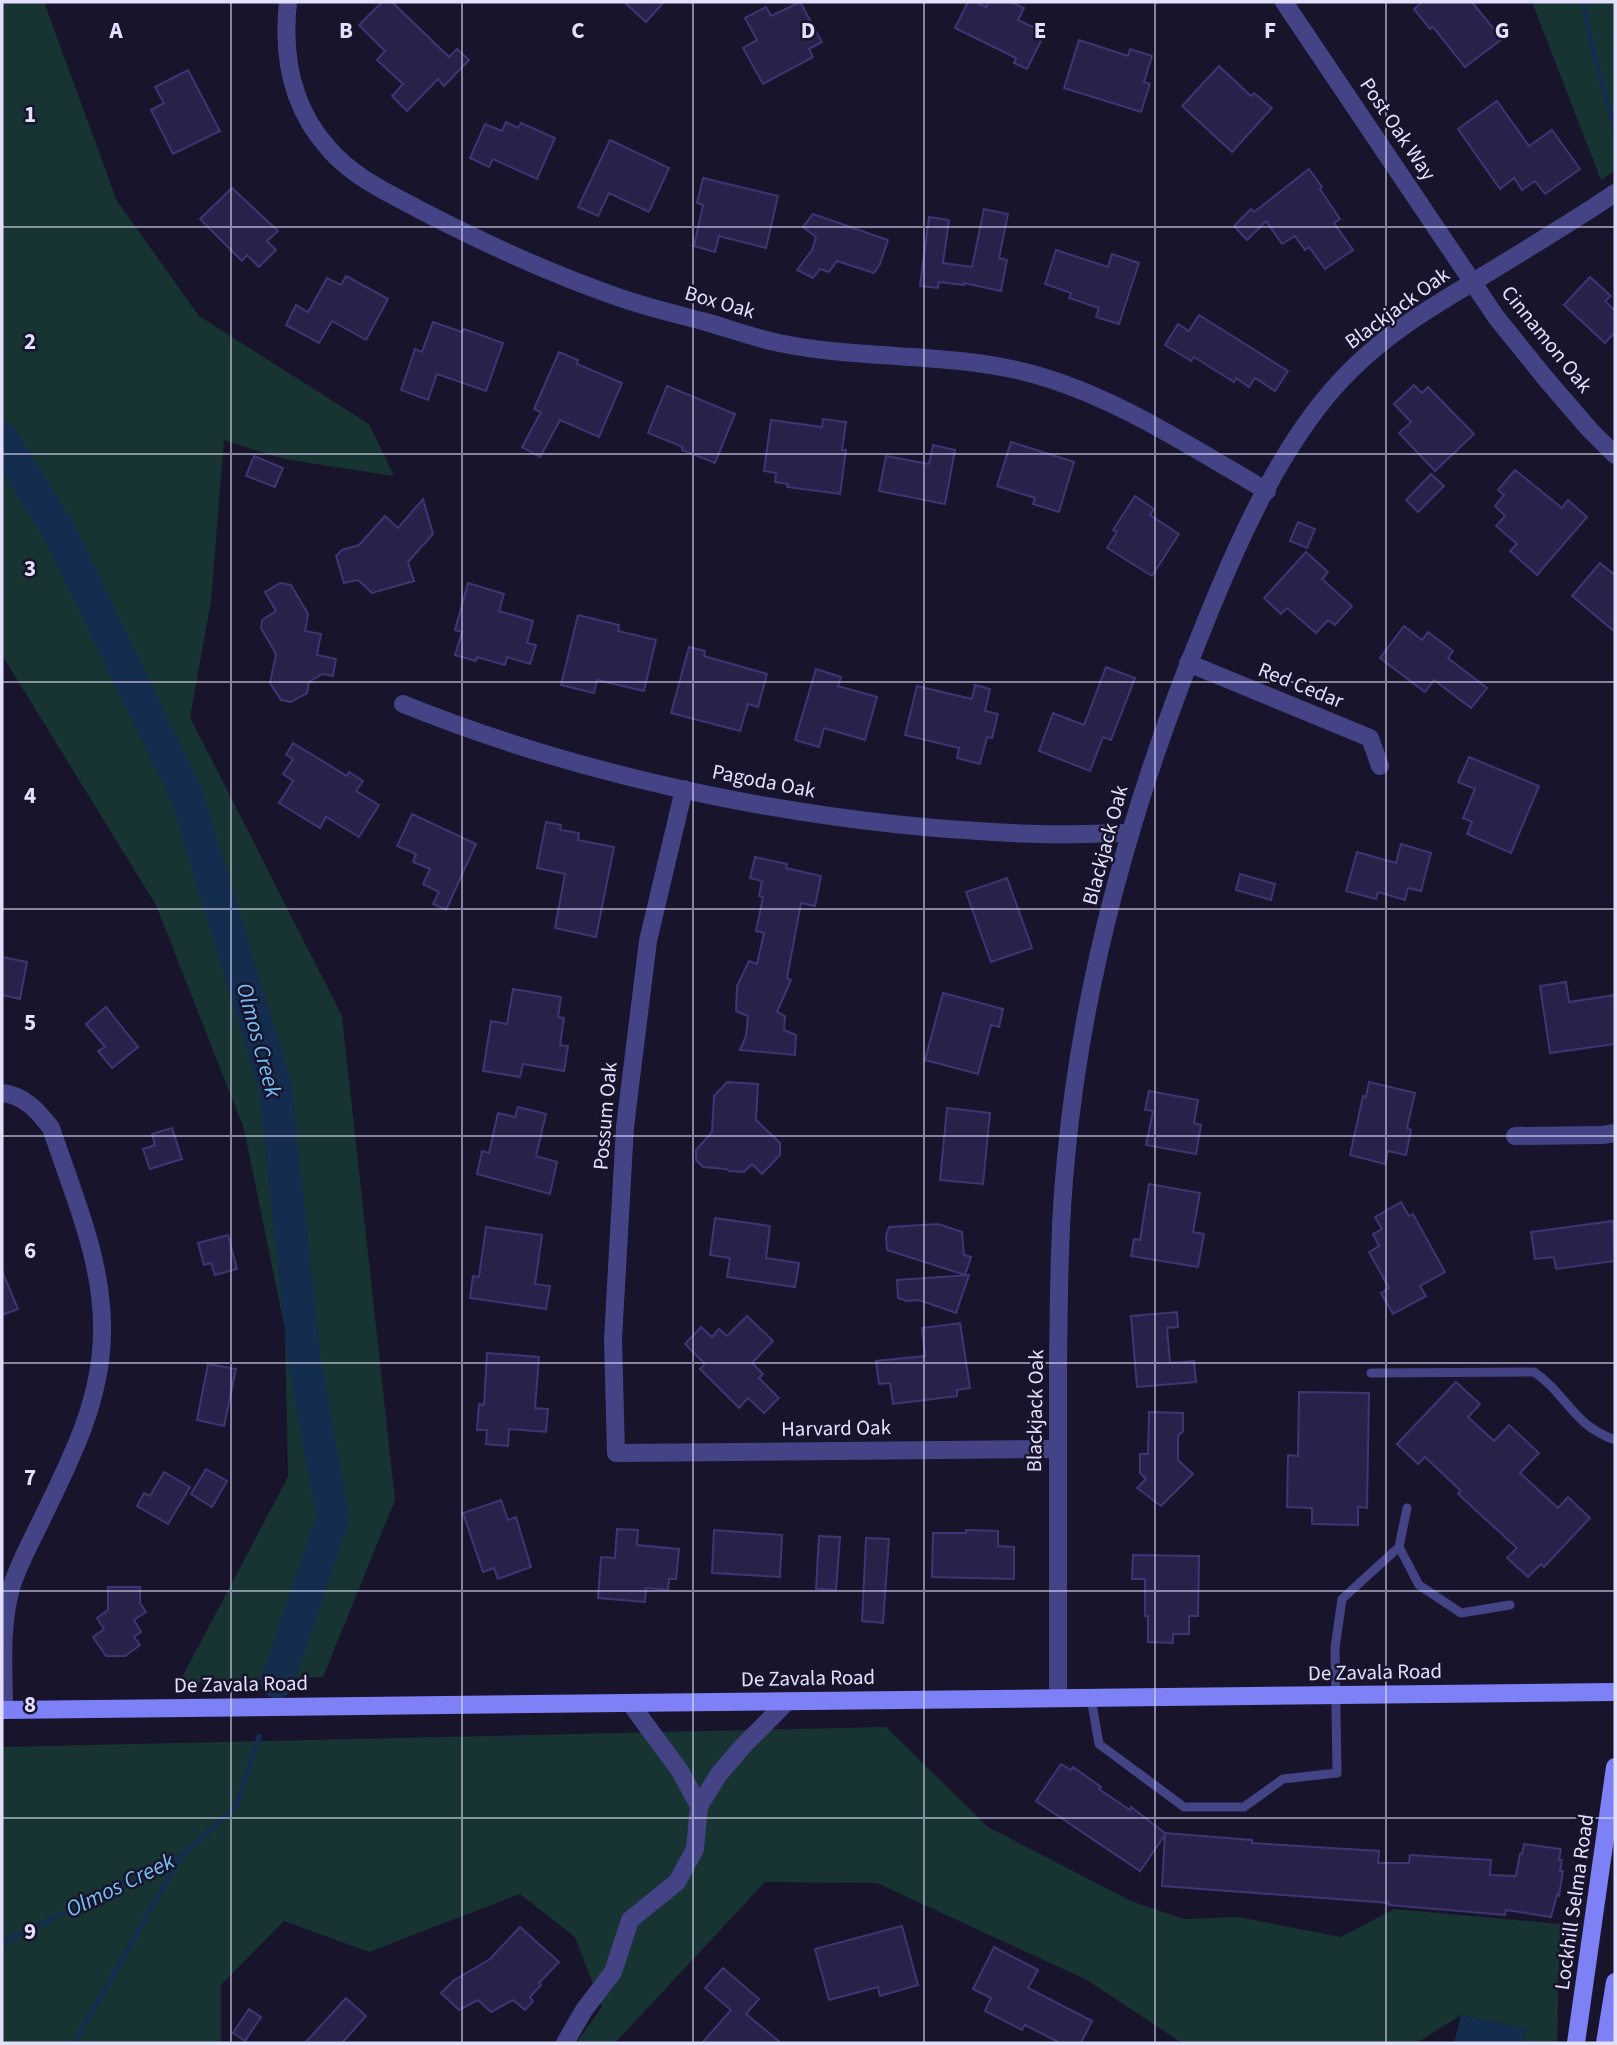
<svg xmlns="http://www.w3.org/2000/svg" width="1617" height="2045" viewBox="0 0 1617 2045" font-family="'Source Sans 3',sans-serif">
<style>
.green{fill:#173432}
.water{fill:#142c4e}
.lines{fill:none;stroke-linecap:round;stroke-linejoin:round}
.stream{stroke:#142c4e;stroke-width:5}
.river{stroke:#142c4e;stroke-width:33}
.building{fill:#28214a;stroke:#3f3574;stroke-width:2}
.lane{stroke:#434386;stroke-width:9}
.street{stroke:#434386;stroke-width:18}
.secondary{stroke:#7e80f5;stroke-width:18}
.grid{fill:none;stroke:#e2e0fd;stroke-width:2;stroke-opacity:0.55}
.labels{text-anchor:middle;dominant-baseline:central;stroke-width:5;stroke-linejoin:round;paint-order:stroke}
.street-label{font-size:21px;fill:#e2e0fd;stroke:#17142b}
.water-label{font-size:23px;font-style:italic;fill:#76bff4;stroke:#17142b}
.grid-label{font-size:23px;text-anchor:middle;font-weight:bold;fill:#e2e0fd;stroke:#17142b;stroke-width:5;stroke-linejoin:round;paint-order:stroke}
</style>
<rect width="100%" height="100%" fill="#17142b"/>
<g class="green">
<polygon points="2,2 44,2 117,201 199,316 369,424 394,476 284,459 224,440 211,601 190,717 342,1016 395,1500 323,1677 179,1683 288,1477 285,1330 244,1129 156,905 2,655"/>
<polygon points="1532,2 1615,2 1615,171 1601,180"/>
<polygon points="886,1727 988,1827 1131,1901 1184,1919 1238,1917 1341,1937 1394,1909 1560,1924 1557,2043 1522,2043 1527,2029 1461,2015 1417,2043 1182,2043 1087,1980 877,1883 765,1882 615,2043 576,2043 602,2007 575,1937 520,1894 369,1952 284,1921 221,1985 221,2043 2,2043 2,1747"/>
</g>
<polygon class="water" points="1461,2015 1527,2029 1522,2043 1454,2043"/>
<g class="lines">
<g class="stream">
<polyline points="1583,2 1593,51 1615,129"/>
<polyline points="2,1943 181,1856 236,1807 259,1736"/>
<polyline points="74,2043 180,1858"/>
</g>
<polyline class="river" points="2,439 60,533 187,796 275,1086 305,1365 333,1517 277,1682"/>
</g>
<g class="building">
<polygon points="382,2 392,2 449,57 457,49 469,60 444,86 438,79 407,111 392,96 403,84 377,60 385,51 359,25"/>
<polygon points="624,2 664,2 646,22"/>
<polygon points="800,2 822,42 809,49 813,57 763,84 743,48 757,40 745,18 766,7 771,16"/>
<polygon points="968,2 976,2 986,7 988,2 1011,2 1024,8 1018,20 1045,33 1027,69 1014,63 1016,58 955,28"/>
<polygon points="1422,2 1472,2 1502,39 1465,67 1433,27 1430,29 1414,9"/>
<polygon points="1079,40 1128,56 1130,49 1152,56 1144,82 1150,84 1141,112 1064,88"/>
<polygon points="1219,66 1251,96 1254,93 1272,108 1232,152 1182,106"/>
<polygon points="188,70 220,131 173,154 151,110 164,103 155,87"/>
<polygon points="1497,101 1529,146 1552,130 1580,169 1545,194 1535,181 1522,190 1514,178 1500,189 1458,129"/>
<polygon points="506,122 518,128 521,123 555,138 537,179 493,159 489,167 470,158 485,124 502,131"/>
<polygon points="610,140 669,168 649,212 609,193 598,216 578,207"/>
<polygon points="1309,169 1322,187 1320,189 1340,219 1334,223 1353,250 1325,269 1309,247 1305,250 1295,236 1282,244 1266,221 1247,240 1234,226 1251,209 1254,212"/>
<polygon points="703,178 778,196 766,248 719,236 715,252 694,246 703,205 697,203"/>
<polygon points="232,188 278,231 267,241 276,250 259,267 247,255 242,261 200,219"/>
<polygon points="984,209 1008,214 999,258 1007,260 1001,291 964,283 964,285 939,282 938,288 920,286 929,217 949,220 943,263 972,267"/>
<polygon points="813,214 888,240 880,264 874,273 837,261 829,272 820,269 813,278 797,270 812,250 816,237 803,227"/>
<polygon points="1056,250 1108,267 1112,254 1139,263 1119,324 1096,317 1099,308 1069,298 1071,293 1045,284"/>
<polygon points="346,276 388,299 366,340 332,321 319,343 286,325 296,305 308,312 327,278 341,285"/>
<polygon points="1590,277 1611,296 1605,301 1615,311 1615,332 1605,343 1564,305"/>
<polygon points="1199,315 1288,371 1275,391 1255,378 1249,387 1236,378 1234,382 1194,357 1191,361 1165,345 1178,324 1189,331"/>
<polygon points="433,322 462,332 464,329 503,343 486,391 437,374 428,400 401,390 415,349 422,352"/>
<polygon points="559,352 578,360 577,364 622,383 599,437 560,420 540,457 522,447 541,412 534,409"/>
<polygon points="1414,385 1422,393 1428,387 1474,434 1435,471 1399,433 1411,422 1394,404"/>
<polygon points="667,386 735,414 715,463 682,450 683,447 648,433"/>
<polygon points="823,419 846,422 842,450 846,450 840,494 787,487 788,484 775,482 776,473 764,471 771,420 822,427"/>
<polygon points="1011,442 1074,462 1059,512 1033,504 1035,498 997,486"/>
<polygon points="933,445 955,450 945,504 879,491 886,456 929,464"/>
<polygon points="254,456 283,468 275,487 246,476"/>
<polygon points="1515,470 1562,508 1568,500 1587,517 1537,575 1510,551 1517,544 1496,526 1505,516 1495,506 1504,495 1498,490"/>
<polygon points="1431,474 1444,486 1418,512 1406,500"/>
<polygon points="1135,496 1154,509 1150,515 1179,534 1152,576 1107,548 1117,532 1113,530"/>
<polygon points="423,499 433,534 408,562 414,581 372,593 358,580 344,583 336,556 342,550 359,545 385,516 398,528"/>
<polygon points="1298,522 1315,529 1307,548 1290,541"/>
<polygon points="1306,552 1328,572 1322,579 1352,606 1335,625 1328,620 1316,633 1287,608 1281,614 1264,598"/>
<polygon points="1600,563 1615,575 1615,632 1572,596"/>
<polygon points="280,583 291,585 308,614 305,631 321,634 317,655 336,659 333,676 322,674 309,682 307,693 291,702 281,700 270,683 276,654 261,628 262,620 276,611 265,592"/>
<polygon points="468,583 504,594 499,611 533,621 527,643 536,645 530,664 507,657 505,665 477,657 476,661 455,655 462,632 455,630"/>
<polygon points="578,615 619,625 618,631 656,640 644,691 597,680 594,693 561,685"/>
<polygon points="1404,626 1422,640 1428,632 1453,651 1448,658 1487,688 1471,708 1434,680 1425,692 1380,658"/>
<polygon points="689,647 705,651 704,656 767,674 758,707 748,704 740,731 671,713"/>
<polygon points="1106,667 1135,678 1111,740 1103,737 1090,771 1039,751 1053,713 1084,725"/>
<polygon points="816,669 841,677 838,686 877,697 865,740 824,728 819,747 795,740"/>
<polygon points="975,685 990,689 985,711 998,714 992,738 987,737 980,764 957,758 959,748 905,735 917,686 972,699"/>
<polygon points="293,743 347,776 349,772 363,781 356,791 379,805 359,837 326,817 320,828 279,803 293,781 283,774 293,759 286,755"/>
<polygon points="1469,757 1539,786 1511,853 1467,834 1472,822 1463,818 1475,789 1458,782"/>
<polygon points="412,814 476,844 446,910 433,904 439,892 423,884 430,869 413,862 416,854 397,846"/>
<polygon points="546,822 561,825 560,830 579,833 578,840 614,847 596,937 555,928 565,874 537,868"/>
<polygon points="1401,844 1431,853 1421,891 1408,888 1405,900 1378,892 1376,899 1346,891 1357,852 1396,863"/>
<polygon points="755,857 787,864 786,868 821,876 815,906 801,903 787,978 791,980 777,1012 785,1016 784,1030 796,1035 795,1055 740,1050 746,1036 748,1016 736,1011 737,986 749,961 757,964 764,933 756,931 763,897 759,896 762,881 750,878"/>
<polygon points="1240,874 1275,884 1271,900 1236,890"/>
<polygon points="1007,878 1032,948 991,962 966,892"/>
<polygon points="2,957 27,962 20,999 2,995"/>
<polygon points="1566,982 1569,1002 1615,995 1615,1044 1550,1053 1540,986"/>
<polygon points="513,989 561,997 558,1017 564,1018 560,1045 568,1046 564,1071 523,1064 520,1077 483,1071 491,1021 507,1024"/>
<polygon points="943,993 1003,1009 999,1027 991,1025 978,1074 925,1060"/>
<polygon points="106,1007 138,1047 112,1068 98,1051 105,1047 86,1024"/>
<polygon points="727,1082 758,1084 756,1120 780,1143 780,1155 762,1174 752,1164 744,1172 729,1171 726,1169 703,1167 696,1160 696,1150 712,1132 714,1096"/>
<polygon points="1369,1082 1415,1093 1407,1128 1411,1130 1406,1155 1388,1151 1385,1164 1350,1155 1363,1096 1366,1097"/>
<polygon points="1149,1091 1198,1100 1194,1123 1201,1125 1196,1154 1146,1145 1153,1111 1145,1110"/>
<polygon points="518,1107 546,1114 536,1156 557,1162 550,1194 477,1174 482,1151 489,1153 498,1113 515,1117"/>
<polygon points="947,1108 990,1113 983,1184 940,1180"/>
<polygon points="172,1128 182,1159 150,1169 143,1149 155,1145 152,1134"/>
<polygon points="1149,1184 1200,1193 1193,1232 1204,1234 1198,1267 1131,1256 1134,1239 1140,1240"/>
<polygon points="1401,1202 1409,1216 1413,1214 1445,1272 1420,1286 1426,1296 1393,1314 1381,1293 1389,1288 1369,1252 1379,1246 1373,1234 1382,1229 1375,1217"/>
<polygon points="715,1218 770,1226 766,1258 799,1263 795,1287 727,1277 730,1258 710,1255"/>
<polygon points="1613,1221 1615,1261 1556,1269 1554,1257 1535,1259 1531,1232"/>
<polygon points="938,1224 962,1232 964,1255 971,1257 965,1275 887,1250 886,1236 889,1227"/>
<polygon points="486,1227 542,1235 535,1284 550,1286 546,1309 470,1298 473,1276 479,1277"/>
<polygon points="228,1235 237,1269 215,1275 211,1263 204,1265 198,1243"/>
<polygon points="2,1271 18,1309 2,1315"/>
<polygon points="969,1275 956,1313 919,1300 907,1301 898,1298 897,1280"/>
<polygon points="1177,1312 1178,1327 1167,1328 1170,1363 1194,1361 1196,1382 1137,1387 1131,1316"/>
<polygon points="747,1316 773,1341 752,1363 763,1374 759,1378 779,1398 764,1413 748,1398 739,1408 700,1369 705,1364 685,1344 701,1327 712,1337 719,1329 727,1336"/>
<polygon points="960,1323 970,1388 957,1390 957,1396 893,1404 890,1383 879,1384 876,1361 925,1356 922,1328"/>
<polygon points="487,1353 539,1357 535,1408 548,1409 546,1432 509,1429 508,1446 486,1444 487,1430 477,1430 479,1404 484,1405"/>
<polygon points="208,1364 236,1369 224,1426 197,1420"/>
<polygon points="1456,1382 1480,1404 1468,1417 1494,1441 1509,1425 1539,1453 1520,1473 1558,1508 1568,1497 1590,1518 1544,1567 1541,1564 1528,1577 1507,1558 1517,1548 1458,1494 1461,1491 1425,1457 1418,1464 1397,1444"/>
<polygon points="1299,1392 1369,1393 1367,1508 1358,1507 1358,1525 1312,1524 1312,1508 1287,1507 1288,1455 1298,1456"/>
<polygon points="1149,1412 1183,1413 1183,1431 1178,1436 1178,1460 1193,1474 1161,1506 1137,1488 1146,1479 1140,1473 1140,1454 1148,1454"/>
<polygon points="206,1469 227,1481 212,1507 191,1494"/>
<polygon points="164,1472 190,1487 168,1524 137,1506 144,1493 150,1496"/>
<polygon points="501,1500 508,1520 516,1517 531,1567 498,1579 494,1568 483,1572 463,1513"/>
<polygon points="617,1529 638,1530 637,1545 679,1549 676,1579 669,1579 668,1590 646,1588 645,1602 598,1598 601,1557 615,1558"/>
<polygon points="714,1530 782,1535 780,1577 712,1573"/>
<polygon points="966,1530 998,1531 998,1546 1014,1547 1014,1579 932,1577 933,1533 966,1533"/>
<polygon points="819,1536 840,1537 836,1590 816,1589"/>
<polygon points="866,1538 889,1539 883,1623 862,1621"/>
<polygon points="1133,1555 1199,1556 1198,1616 1189,1616 1189,1634 1173,1634 1173,1643 1148,1642 1148,1616 1145,1616 1145,1579 1132,1579"/>
<polygon points="108,1587 140,1587 140,1603 146,1612 134,1620 141,1632 134,1637 140,1645 125,1656 106,1656 93,1637 104,1629 97,1618 108,1610"/>
<polygon points="1061,1764 1071,1770 1073,1767 1101,1787 1099,1789 1130,1810 1131,1807 1165,1833 1252,1840 1252,1843 1379,1851 1378,1863 1409,1863 1410,1855 1491,1860 1490,1875 1516,1876 1520,1854 1522,1854 1524,1844 1561,1849 1559,1860 1562,1860 1560,1871 1563,1871 1559,1896 1557,1895 1551,1917 1506,1910 1505,1915 1388,1905 1389,1903 1162,1886 1165,1835 1140,1871 1036,1801"/>
<polygon points="902,1926 918,1985 880,1996 878,1987 829,2000 815,1949"/>
<polygon points="520,1927 559,1962 539,1983 541,1985 530,1997 533,2001 525,2010 513,2000 491,2012 478,2000 459,2010 441,1993 453,1981 490,1959"/>
<polygon points="994,1947 1038,1970 1028,1988 1092,2021 1081,2043 1060,2043 1025,2025 1022,2030 985,2011 991,1998 973,1989"/>
<polygon points="723,1968 759,1999 746,2014 781,2043 702,2043 731,2010 705,1988"/>
<polygon points="346,1998 366,2016 342,2043 305,2043"/>
<polygon points="249,2009 261,2017 245,2041 233,2033"/>
</g>
<g class="lines">
<g class="lane">
<path d="M1371,1373l163,-1c33,22 37,52 81,68"/>
<polyline points="1399,1547 1419,1585 1461,1613 1510,1605"/>
<polyline points="1091,1698 1099,1744 1184,1807 1244,1807 1283,1779 1337,1773 1335,1648 1342,1599 1399,1547 1407,1508"/>
</g>
<g class="street">
<path d="M288,2c-6,54 4,106 41,147 25,29 60,44 93,62 62,32 127,62 193,85 30,11 61,18 91,26 24,7 49,16 73,21 81,17 165,9 246,29 87,22 164,74 242,119"/>
<polyline points="1284,2 1496,317 1546,379 1590,430 1615,455"/>
<polyline points="1188,663 1370,738 1380,766"/>
<path d="M403,704c196,79 425,124 637,130 30,1 60,-1 90,-1"/>
<polyline points="684,789 648,941 625,1127 613,1339 616,1453 1057,1449"/>
<path d="M2,1093c22,2 36,18 49,35 22,66 53,135 51,206 -1,69 -33,129 -63,191 -10,20 -21,41 -28,63 -11,39 -7,82 -7,122"/>
<polyline points="1515,1136 1602,1135 1615,1133"/>
<path d="M1058,1698c-1,-111 -1,-223 0,-335 1,-68 1,-137 8,-205 17,-183 68,-361 137,-530 35,-87 81,-193 149,-259 35,-35 76,-60 118,-85 48,-30 98,-59 145,-91"/>
<polyline points="630,1703 680,1771 699,1806"/>
<polyline points="565,2043 584,2010 613,1972 630,1920 677,1882 695,1849 699,1806 719,1774 744,1745 788,1701"/>
</g>
<g class="secondary">
<polyline points="2,1710 1615,1692"/>
<polyline points="1576,2043 1615,1767"/>
<polyline points="1605,2043 1615,1982"/>
</g>
</g>
<path class="grid" d="M231,2v2041M462,2v2041M693,2v2041M924,2v2041M1155,2v2041M1386,2v2041M2,227h1613M2,454h1613M2,682h1613M2,909h1613M2,1136h1613M2,1363h1613M2,1591h1613M2,1818h1613"/>
<g class="labels">
<g class="street-label">
<text transform="translate(1398 129) rotate(56)">Post Oak Way</text>
<text transform="translate(720 302) rotate(16)">Box Oak</text>
<text transform="translate(1397 308) rotate(-36)">Blackjack Oak</text>
<text transform="translate(1547 339) rotate(51)">Cinnamon Oak</text>
<text transform="translate(1301 685) rotate(22)">Red Cedar</text>
<text transform="translate(764 781) rotate(11)">Pagoda Oak</text>
<text transform="translate(1105 845) rotate(-75)">Blackjack Oak</text>
<text transform="translate(605 1116) rotate(-85)">Possum Oak</text>
<text transform="translate(1035 1411) rotate(-89)">Blackjack Oak</text>
<text transform="translate(836 1428) rotate(-1)">Harvard Oak</text>
<text transform="translate(1375 1672) rotate(-1)">De Zavala Road</text>
<text transform="translate(808 1678) rotate(-1)">De Zavala Road</text>
<text transform="translate(241 1684) rotate(-1)">De Zavala Road</text>
<text transform="translate(1574 1902) rotate(-82)">Lockhill Selma Road</text>
</g>
<g class="water-label">
<text transform="translate(259 1040) rotate(75)">Olmos Creek</text>
<text transform="translate(120 1885) rotate(-26)">Olmos Creek</text>
</g>
</g>
<g class="grid-label">
<text x="116" y="38">A</text>
<text x="346" y="38">B</text>
<text x="578" y="38">C</text>
<text x="808" y="38">D</text>
<text x="1040" y="38">E</text>
<text x="1270" y="38">F</text>
<text x="1502" y="38">G</text>
<text x="30" y="122">1</text>
<text x="30" y="349">2</text>
<text x="30" y="576">3</text>
<text x="30" y="803">4</text>
<text x="30" y="1030">5</text>
<text x="30" y="1258">6</text>
<text x="30" y="1485">7</text>
<text x="30" y="1712">8</text>
<text x="30" y="1939">9</text>
</g>
<rect width="1617" height="2045" fill="none" stroke="#e2e0fd" stroke-width="7"/>
</svg>
